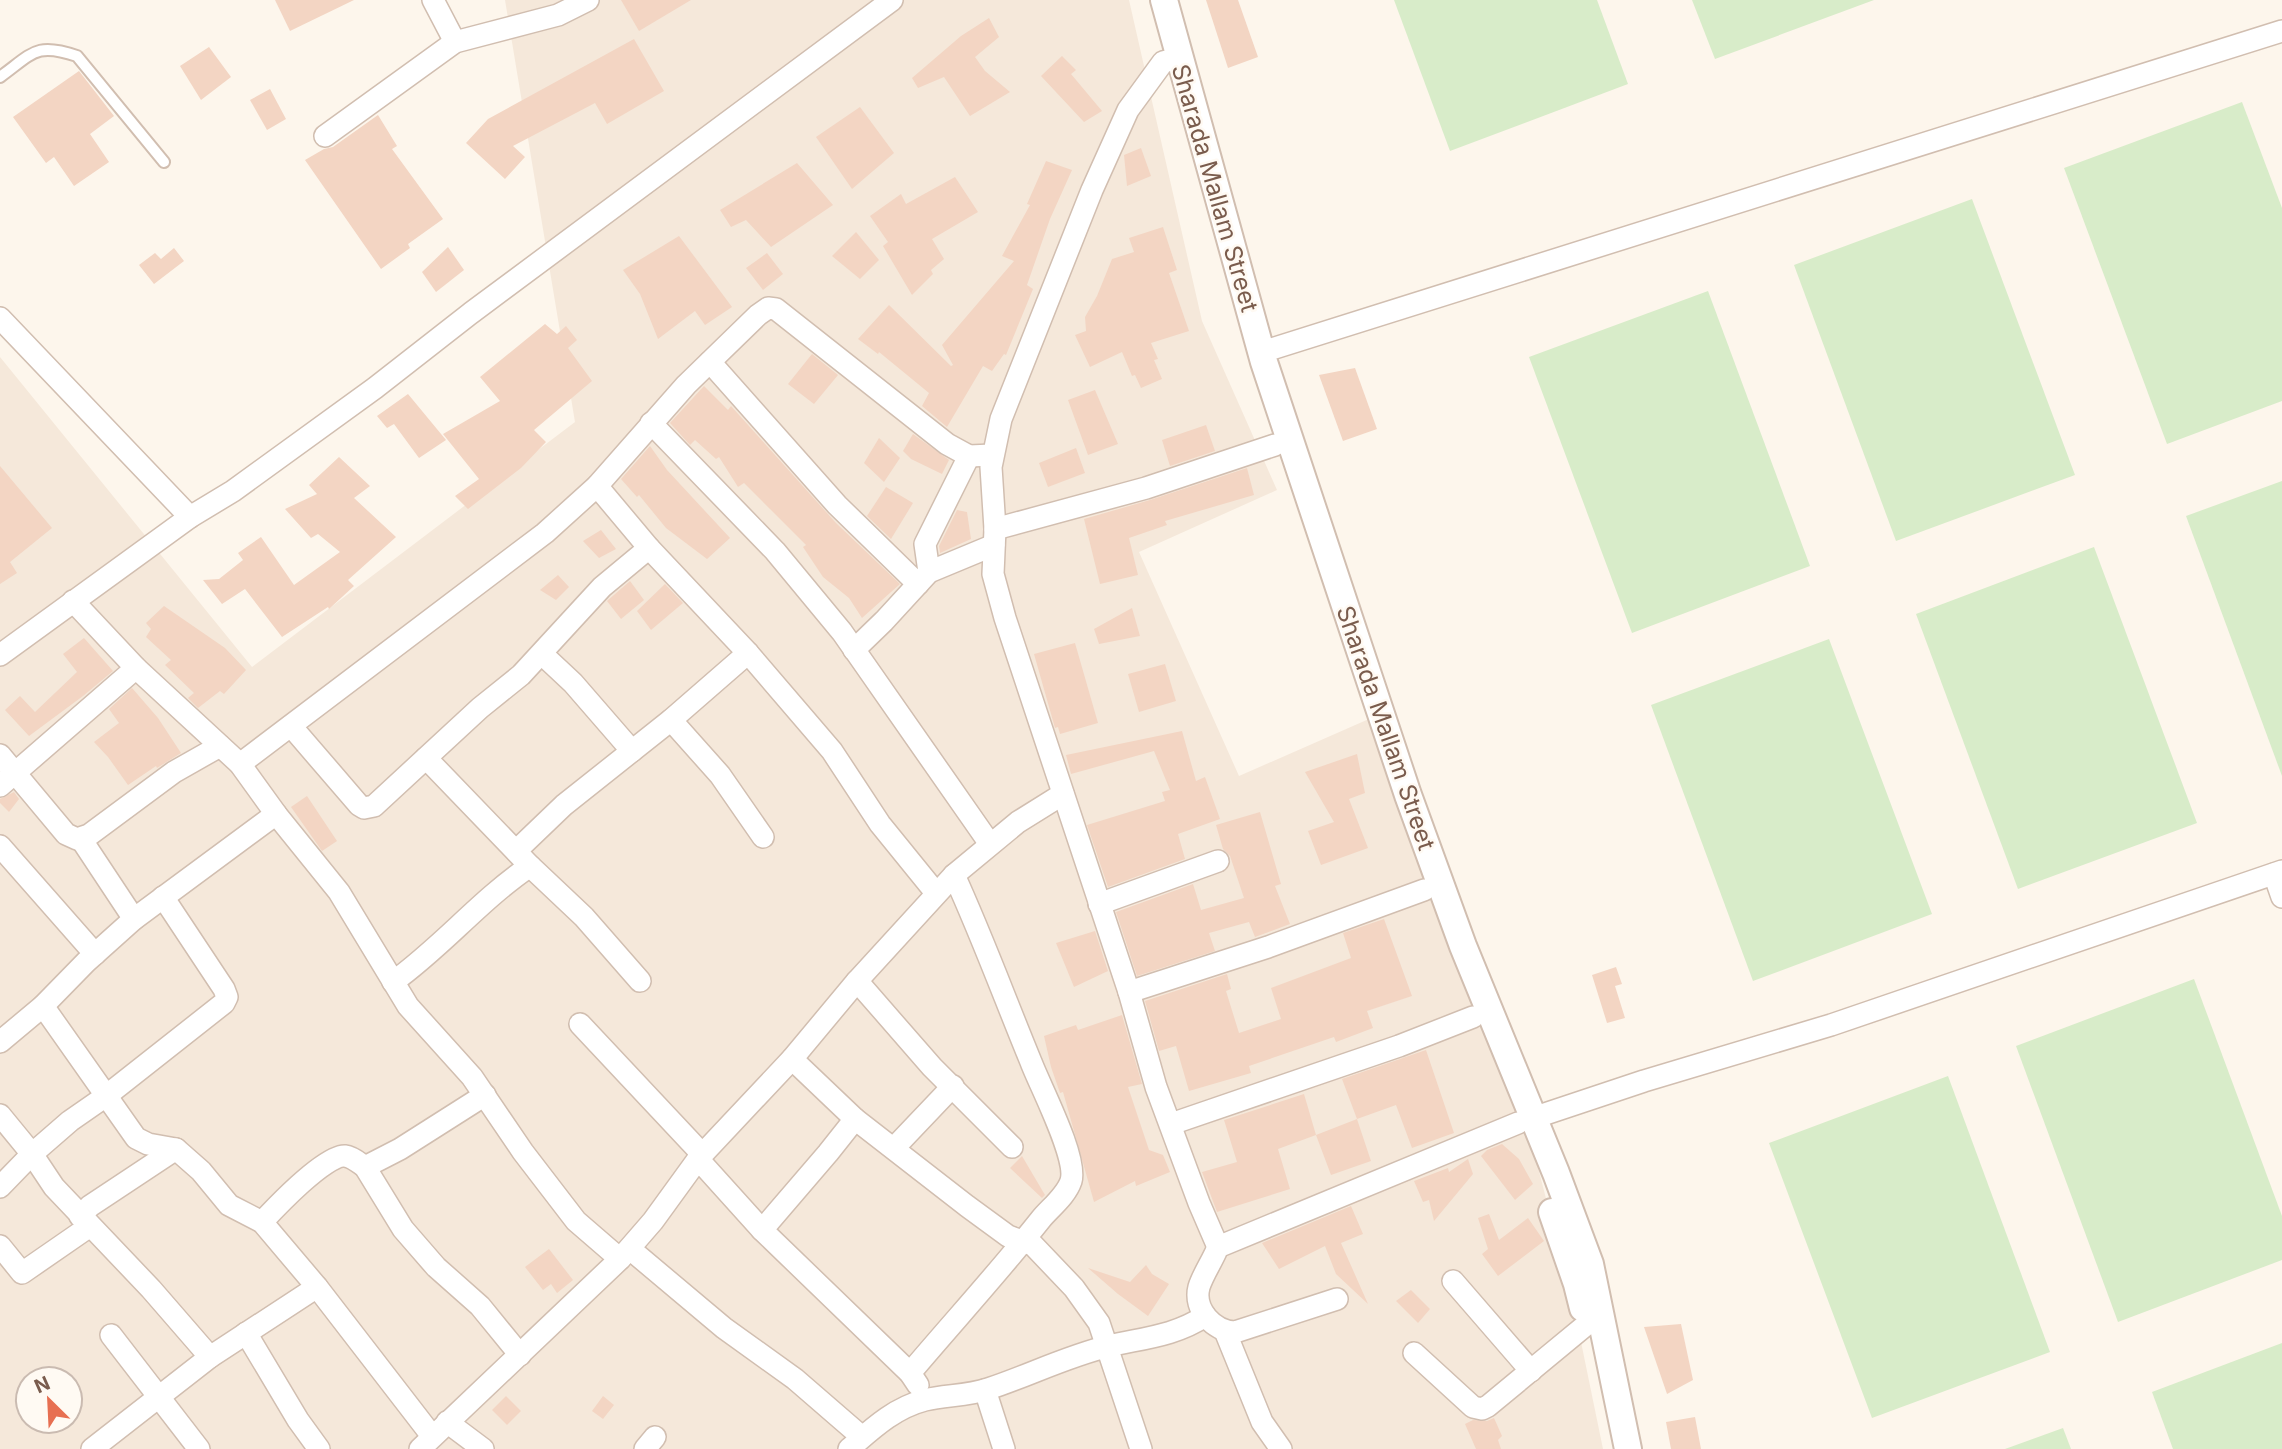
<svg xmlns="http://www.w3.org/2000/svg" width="2282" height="1449" viewBox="0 0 2282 1449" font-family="Inter,sans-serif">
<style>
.residential{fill:#f5e8da;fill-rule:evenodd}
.green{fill:#d8ecc9}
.building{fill:#f3d5c3}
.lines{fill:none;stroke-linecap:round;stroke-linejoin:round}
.service-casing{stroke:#d1beb0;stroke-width:14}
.minor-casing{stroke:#d1beb0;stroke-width:24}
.tertiary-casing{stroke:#d1beb0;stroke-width:30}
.service{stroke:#fff;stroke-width:10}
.minor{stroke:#fff;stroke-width:21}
.tertiary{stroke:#fff;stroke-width:26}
.labels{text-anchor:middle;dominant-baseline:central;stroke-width:5;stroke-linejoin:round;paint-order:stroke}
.street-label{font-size:24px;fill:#7a5c4d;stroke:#fffaf3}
</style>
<rect width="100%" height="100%" fill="#fdf6ec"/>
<path class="residential" d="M505,0h624l73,321 75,169 -138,62 100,224 139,-61 148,406 47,182 30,146h-1603v-1092l252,310 323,-245zM28,1379h42v42h-42z"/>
<g class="green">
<polygon points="1394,0 1597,0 1628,84 1450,151"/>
<polygon points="1692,0 1874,0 1715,59"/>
<polygon points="2242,102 2282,208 2282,401 2167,444 2064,168"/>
<polygon points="1972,199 2075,475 1896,541 1794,265"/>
<polygon points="1708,291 1810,566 1632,633 1529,357"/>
<polygon points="2282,481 2282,776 2186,516"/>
<polygon points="2094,547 2197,823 2018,889 1916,614"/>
<polygon points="1829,639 1932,914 1753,981 1651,705"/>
<polygon points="2194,979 2282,1216 2282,1260 2118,1322 2016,1046"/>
<polygon points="1948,1076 2050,1352 1872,1418 1769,1143"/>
<polygon points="2282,1343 2282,1449 2173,1449 2152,1392"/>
<polygon points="2063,1428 2071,1449 2005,1449"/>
</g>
<g class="building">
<polygon points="275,0 354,0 290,31"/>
<polygon points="621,0 691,0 639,31"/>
<polygon points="1206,0 1238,0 1258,57 1228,68"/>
<polygon points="989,18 999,37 975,57 985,71 1010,92 970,116 944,77 918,88 912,78 961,36"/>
<polygon points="634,39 664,91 607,124 595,103 513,146 525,157 505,179 466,143 488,119"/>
<polygon points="209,47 231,77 201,100 180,66"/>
<polygon points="1062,56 1076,70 1071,74 1102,111 1084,122 1041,76"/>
<polygon points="79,71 114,116 90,134 109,162 74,186 54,157 46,163 13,117"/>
<polygon points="270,89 286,119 267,130 250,100"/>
<polygon points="860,107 894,153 852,189 816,137"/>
<polygon points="378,115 397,146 392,149 443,219 408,244 410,248 381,269 305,160 324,149 333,147"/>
<polygon points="1141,148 1151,176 1127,186 1124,155"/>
<polygon points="1046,161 1072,170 1050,219 1027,285 1033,289 1006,355 1004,354 992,371 983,366 947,427 922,406 929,393 879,352 878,354 858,339 889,305 951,366 953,365 942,345 1014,261 1002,256 1030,205 1027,204"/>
<polygon points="797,163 833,205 771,247 746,220 731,227 720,210"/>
<polygon points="955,177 978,212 932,239 944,259 931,270 933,274 912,295 883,246 888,242 870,216 901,194 906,204"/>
<polygon points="1163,227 1177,270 1169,273 1189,331 1151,343 1158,359 1154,360 1162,379 1141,388 1135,375 1132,376 1122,352 1090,367 1075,335 1086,331 1085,317 1097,296 1112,259 1134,252 1129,238"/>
<polygon points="856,232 879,260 860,279 832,256"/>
<polygon points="679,236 732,307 705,325 695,311 658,339 640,294 623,270"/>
<polygon points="448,247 464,270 436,292 422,272"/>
<polygon points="174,248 184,261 154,284 139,265 155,253 161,259"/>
<polygon points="767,253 783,274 763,290 746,268"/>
<polygon points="545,324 557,334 566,326 577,340 568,348 592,381 534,430 546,442 521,468 468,509 455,496 479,479 443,434 500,401 480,377"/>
<polygon points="812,354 838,375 814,404 788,384"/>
<polygon points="1355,368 1377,429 1343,441 1319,375"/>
<polygon points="704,386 728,410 731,406 836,523 900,584 862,618 849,598 823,577 803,547 806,545 744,483 738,487 719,457 716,459 695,440 690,445 670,423"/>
<polygon points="1095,390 1118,444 1088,455 1068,400"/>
<polygon points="408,394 446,440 419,458 394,424 387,428 377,416"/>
<polygon points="1206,425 1215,451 1170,466 1162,440"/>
<polygon points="913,434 949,460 942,474 911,459 903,451"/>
<polygon points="879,438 900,458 884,482 864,463"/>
<polygon points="650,446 667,470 730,538 707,559 666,528 639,495 637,497 621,479"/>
<polygon points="1076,448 1085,473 1048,487 1039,463"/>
<polygon points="339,457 370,486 354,498 396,537 348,580 354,586 329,609 328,607 282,637 245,589 222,604 203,580 219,579 243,560 238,553 261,537 294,585 340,552 318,534 311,538 285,509 317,494 309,485"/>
<polygon points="0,466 52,528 10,562 17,573 0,584"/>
<polygon points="1247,468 1254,495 1165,521 1167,525 1129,538 1138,575 1100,584 1084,519 1150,500"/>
<polygon points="886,487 913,503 891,539 867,516"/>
<polygon points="957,510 967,512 971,539 940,553 939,546"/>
<polygon points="601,530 616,549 599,558 583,541"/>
<polygon points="558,575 569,587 556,600 540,590"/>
<polygon points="630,581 644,600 621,619 607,601"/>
<polygon points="665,584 683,603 651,630 637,611"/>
<polygon points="164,606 225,648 246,670 224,694 220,691 198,708 188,698 194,693 165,665 171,660 146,637 151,629 146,623"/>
<polygon points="1132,608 1140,636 1099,644 1094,629"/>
<polygon points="84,638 113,671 83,696 29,736 5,710 20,696 35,712 77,672 63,654"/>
<polygon points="1075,643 1098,723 1060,734 1058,727 1055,728 1034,654"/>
<polygon points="1165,664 1176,701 1139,712 1128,674"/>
<polygon points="132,688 158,718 181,753 157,768 156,766 128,785 108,757 94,742 119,723 109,709"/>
<polygon points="1182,731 1196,781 1205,777 1220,819 1178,834 1185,859 1108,887 1087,825 1165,801 1162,792 1170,790 1154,751 1071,774 1066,755"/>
<polygon points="1357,754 1365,793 1349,799 1368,848 1321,865 1308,831 1334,822 1305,772"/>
<polygon points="14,792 19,799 9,812 0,803 0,799"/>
<polygon points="307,796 337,841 322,851 291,807"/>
<polygon points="1260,812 1281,884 1275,886 1290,924 1255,937 1249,922 1209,933 1215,951 1137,976 1116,912 1193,884 1201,910 1244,898 1230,856 1223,849 1216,825"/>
<polygon points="1384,919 1412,996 1367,1011 1373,1028 1336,1042 1334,1037 1249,1066 1251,1073 1189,1091 1176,1046 1159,1051 1145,1001 1227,974 1231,989 1226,991 1239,1033 1281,1019 1271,988 1351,958 1343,933"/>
<polygon points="1095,931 1108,971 1074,987 1056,943"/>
<polygon points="1616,967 1622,984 1615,986 1625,1018 1607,1023 1592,975"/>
<polygon points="1122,1015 1142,1084 1128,1087 1149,1150 1163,1155 1170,1172 1136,1186 1135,1181 1094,1202 1063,1092 1060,1093 1051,1067 1044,1036 1076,1025 1078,1030"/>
<polygon points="1426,1050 1454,1133 1412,1148 1396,1105 1357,1119 1342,1079"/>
<polygon points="1304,1094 1316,1135 1278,1149 1290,1189 1217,1212 1202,1172 1237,1162 1224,1120"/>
<polygon points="1357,1119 1371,1161 1331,1175 1316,1135"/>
<polygon points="1502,1144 1519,1159 1533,1184 1515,1200 1481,1156 1487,1150"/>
<polygon points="1022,1156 1045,1195 1042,1198 1010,1168"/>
<polygon points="1468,1159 1473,1174 1434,1221 1429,1200 1423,1202 1414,1181 1448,1168 1449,1172"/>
<polygon points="1351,1206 1363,1234 1341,1243 1368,1304 1336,1274 1325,1246 1279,1269 1262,1243"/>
<polygon points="1489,1214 1499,1240 1528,1218 1544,1241 1498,1276 1482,1254 1488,1249 1478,1218"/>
<polygon points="549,1249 573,1280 557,1293 551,1284 543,1290 525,1267"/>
<polygon points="1146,1265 1152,1274 1169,1284 1148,1316 1118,1294 1088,1268 1130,1282"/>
<polygon points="1411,1290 1430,1309 1418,1323 1396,1301"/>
<polygon points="1681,1324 1693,1380 1667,1394 1644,1327"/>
<polygon points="506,1396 521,1411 507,1425 492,1410"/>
<polygon points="603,1396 614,1405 603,1419 592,1411"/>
<polygon points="1695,1417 1701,1449 1671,1449 1666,1422"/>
<polygon points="1494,1418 1502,1436 1498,1440 1501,1449 1476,1449 1465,1424 1473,1420 1487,1421"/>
</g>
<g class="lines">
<g class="service-casing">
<path id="service" d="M0,77c33,-24 36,-35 77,-21l87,106"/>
</g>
<g class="minor-casing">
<g id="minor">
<polyline points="433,0 455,42"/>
<polyline points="1179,58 1163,62 1128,110 1092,190 1001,419 991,467 995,529 993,574 1005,618 1129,992 1156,1087 1199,1203 1218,1247"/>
<polyline points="325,136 455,42 558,15 588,0"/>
<polyline points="0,318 190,517"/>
<polyline points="1262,352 2282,31"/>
<polyline points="710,362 837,505 918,584"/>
<polyline points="651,423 775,551 842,632 990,844"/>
<polyline points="597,486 649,548 748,653 832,751 880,824 936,893"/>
<polyline points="995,529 1146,488 1275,445"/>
<polyline points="929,572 925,544 969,456"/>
<polyline points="73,601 136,668 240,764 276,814 339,892 408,1006 472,1077 523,1152 576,1221 620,1259"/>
<polyline points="854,650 884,621 929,572 994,545"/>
<polyline points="542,654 573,683 632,751"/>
<polyline points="0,655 190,517 233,491 375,388 471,313 892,0"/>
<polyline points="671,720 720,775 763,837"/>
<polyline points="291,726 359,805 364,808 374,806 480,708 521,675 602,587 649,548"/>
<polyline points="0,755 66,834 77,839 89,835 174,772 220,746"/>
<polyline points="426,758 530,866 584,917 640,981"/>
<polyline points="240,764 545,533 597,486 686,385 758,315 768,308 776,309 947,444 969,456 992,455"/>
<polyline points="0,786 136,668"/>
<polyline points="81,839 134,919"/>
<polyline points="0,846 95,954"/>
<polyline points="516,851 564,805 671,720 748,653"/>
<polyline points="2274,874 2282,897"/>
<polyline points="1099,904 1218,861"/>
<polyline points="857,981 932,1067 1012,1147"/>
<path d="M393,982c49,-35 87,-82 137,-116"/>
<polyline points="1129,992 1268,947 1424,890"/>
<polyline points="43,1006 136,1138 148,1144 176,1149 201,1171 229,1205 262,1222 317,1287 432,1436"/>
<polyline points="580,1024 702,1154"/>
<polyline points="0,1042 43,1006 86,962 134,919 276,814"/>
<polyline points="792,1059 855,1119 967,1206 1008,1236 1033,1245 1074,1288 1099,1323 1141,1449"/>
<polyline points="0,1115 32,1154 54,1187 151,1289 210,1357"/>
<polyline points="1533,1118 1644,1081 1831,1025 2282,871"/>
<polyline points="1171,1124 1399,1046 1473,1017"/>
<polyline points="894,1148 953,1086"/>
<polyline points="698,1159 762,1230 910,1373 918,1385"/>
<polyline points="365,1167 400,1149 485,1095"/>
<polyline points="0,1187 32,1154 70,1121 106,1096 224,1003 227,997 224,989 163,897"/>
<polyline points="80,1216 90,1206 176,1149"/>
<path d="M262,1222c14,-15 64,-68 83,-66 8,1 14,7 20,11l38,62 33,38 44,39 40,49"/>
<polyline points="762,1230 828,1153 855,1119"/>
<polyline points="0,1246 22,1273 90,1226"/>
<polyline points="630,1249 724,1328 795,1379 862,1437"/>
<polyline points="1453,1281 1531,1371"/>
<path d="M1337,1299l-102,33c-21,-1 -42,-22 -36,-45 4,-13 14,-27 19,-40l300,-124"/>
<polyline points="1225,1331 1262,1422 1281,1449"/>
<polyline points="246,1333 298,1420 319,1449"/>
<polyline points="111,1335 199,1449"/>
<polyline points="1414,1353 1473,1407 1482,1409 1488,1406 1586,1325"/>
<path d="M910,1373c44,-52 89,-101 131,-154 9,-11 25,-23 30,-38 7,-23 -31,-95 -40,-119 -26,-63 -49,-126 -77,-187"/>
<polyline points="985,1390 1004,1449"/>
<polyline points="447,1422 483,1449"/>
<polyline points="92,1449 210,1357 317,1287"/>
<polyline points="420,1449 620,1259 653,1221 698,1159 792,1059 857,981 954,875 1018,822 1063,794"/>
<polyline points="645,1449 655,1437"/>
<path d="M849,1449c23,-20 45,-41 76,-49 20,-5 42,-4 63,-11 40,-13 79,-33 121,-43 34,-8 66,-10 96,-30"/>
</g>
</g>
<g class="tertiary-casing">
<g id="tertiary">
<polyline points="1164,0 1264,362 1408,795 1463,946 1556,1173 1590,1264 1628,1449"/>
<polyline points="1552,1212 1577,1284 1583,1308"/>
</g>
</g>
<use href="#service" class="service"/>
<use href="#minor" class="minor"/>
<use href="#tertiary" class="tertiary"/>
</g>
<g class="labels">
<g class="street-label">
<text transform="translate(1215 188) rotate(74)">Sharada Mallam Street</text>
<text transform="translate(1386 728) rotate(71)">Sharada Mallam Street</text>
</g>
</g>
<g transform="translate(49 1400) rotate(336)"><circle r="33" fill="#fffaf3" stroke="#cabbb1" stroke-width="2"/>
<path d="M0-5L12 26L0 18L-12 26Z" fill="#e76f51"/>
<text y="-10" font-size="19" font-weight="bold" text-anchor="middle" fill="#7a5c4d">N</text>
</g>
</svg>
